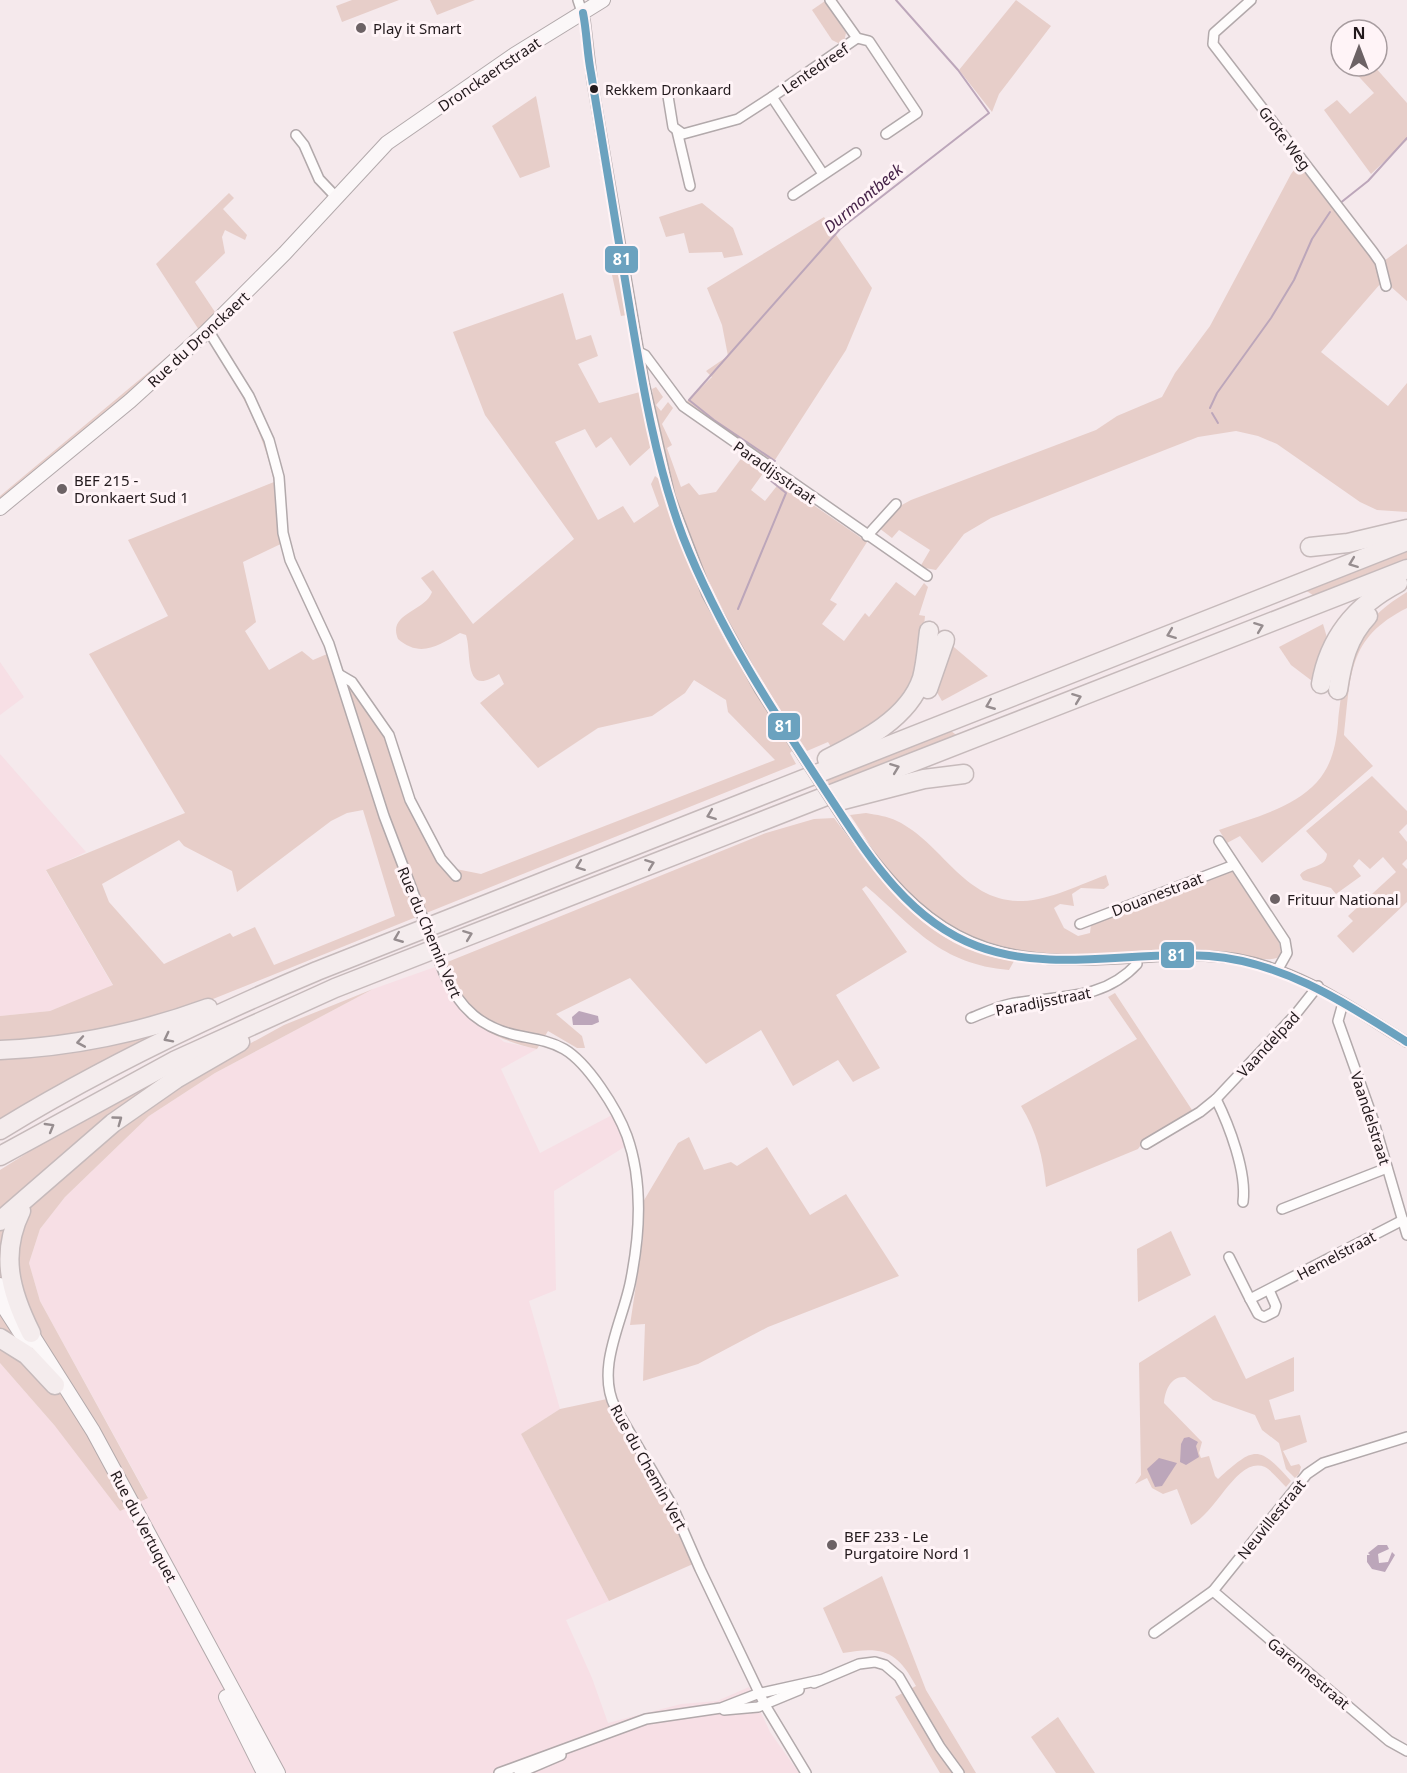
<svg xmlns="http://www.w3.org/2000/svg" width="1407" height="1773" viewBox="0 0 1407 1773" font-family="'Noto Sans',sans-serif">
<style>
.built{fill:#f7dfe5}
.green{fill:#e7cec9;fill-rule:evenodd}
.water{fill:#bca6ba}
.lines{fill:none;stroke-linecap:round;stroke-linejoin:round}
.stream{stroke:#bca6ba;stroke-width:2}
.street-casing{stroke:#b2a9ab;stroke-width:12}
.secondary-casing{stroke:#b2a9ab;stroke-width:16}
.highway-casing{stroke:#c6babb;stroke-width:21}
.street{stroke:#fefcfc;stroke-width:9}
.secondary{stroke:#fbf7f8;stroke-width:14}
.highway{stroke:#f4eced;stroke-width:18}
.street-bridge-casing{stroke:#b2a9ab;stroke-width:12;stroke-linecap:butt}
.street-bridge{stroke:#fefcfc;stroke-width:9}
.bus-1-casing{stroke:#fff4f7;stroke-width:12}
.bus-1{stroke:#6ba2bf;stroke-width:8}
.oneway{stroke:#968d8f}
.poi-dot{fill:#6c6265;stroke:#fff4f7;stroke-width:2}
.bus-dot{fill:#22191c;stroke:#fff4f7;stroke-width:2}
.labels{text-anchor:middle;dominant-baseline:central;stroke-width:6;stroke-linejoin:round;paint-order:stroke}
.bus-label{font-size:14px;fill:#22191c;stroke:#fff4f7;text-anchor:start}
.poi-label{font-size:15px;fill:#22191c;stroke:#fff4f7;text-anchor:start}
.street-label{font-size:15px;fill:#22191c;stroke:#fff4f7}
.water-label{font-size:16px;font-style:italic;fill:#452248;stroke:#fff4f7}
.line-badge{stroke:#fff4f7;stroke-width:2}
.badge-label{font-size:16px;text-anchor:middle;font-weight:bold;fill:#fff}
</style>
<rect width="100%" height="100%" fill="#f5e9ec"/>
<g class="built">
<polygon points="0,662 24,697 0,715"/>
<polygon points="0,754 86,852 46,871 113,986 50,1011 0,1016"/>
<polygon points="435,967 447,992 504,1042 537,1049 501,1069 540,1153 612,1115 621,1128 626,1146 554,1191 556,1290 529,1301 560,1409 521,1434 609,1601 566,1620 592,1678 608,1723 681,1704 717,1701 749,1687 770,1732 799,1773 0,1773 0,1363 55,1426 148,1497 40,1301 29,1263 40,1229 65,1197 149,1116 215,1073 373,989"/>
</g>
<g class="green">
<polygon points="352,0 399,0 342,22 336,6"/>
<polygon points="430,0 475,0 437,15"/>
<polygon points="1016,0 1051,26 999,94 992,112 959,70"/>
<polygon points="825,1 846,33 844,42 840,44 832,40 812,10"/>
<polygon points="1349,66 1374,66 1407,103 1407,140 1371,174 1324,110 1337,100 1350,114 1374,93"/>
<polygon points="536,96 550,167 520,178 492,126"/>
<polygon points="1301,161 1377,260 1381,283 1321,352 1388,406 1407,383 1407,512 1377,510 1360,502 1277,444 1258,436 1236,431 1198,437 991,518 964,534 936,570 920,567 930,550 899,530 892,538 879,528 900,506 911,500 1096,430 1117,416 1162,397 1175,373 1210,326 1291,174"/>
<polygon points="229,193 234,198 223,209 247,235 245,240 225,230 222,237 225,253 195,282 217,315 206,340 173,373 0,515 0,496 199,330 156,264"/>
<polygon points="702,203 733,228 743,255 724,258 722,252 689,253 684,233 666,237 659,217"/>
<polygon points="824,217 872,288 846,350 773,463 686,402 712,377 706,371 728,356 722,325 707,288"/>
<polygon points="1407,244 1407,301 1389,285 1384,261"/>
<polygon points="618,274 627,315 621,316 612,275"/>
<path d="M563,293l13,47 15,-5 7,21 -20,8 21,39 41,-11 12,54 -22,20 -19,-29 -15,11 -11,-19 -30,13 43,78 25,-14 11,17 25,-17 -8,-22 4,-8 5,4 42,117 26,49 64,105 -2,2 6,11 -593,239 -47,30 -156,87v-104l50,-5 63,-26 -67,-115 139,-57 -96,-159 79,-38 -40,-76 146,-58c-9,-42 -26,-78 -49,-116l40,55 22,120 -44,21 13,60 -11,9 24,39 33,-19 11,9 21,-9 20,40 31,43 20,64 41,63 10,8 25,5 294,-114 -47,-48 -2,-12 -32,-20 -9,13 -33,23 -54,12 -60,40 -58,-65 24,-19 -5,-10c-36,24 -27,-20 -33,-39l-6,-2c-22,13 -40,25 -62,6 -11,-26 27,-27 34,-47l-11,-14 12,-8 40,54 101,-85 -89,-124 -32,-83zM363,810l32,106 -121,49 -19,-38 -22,10 -3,-4 -66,31 -55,-62 -7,-18 77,-44 5,6 48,25 5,21 94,-71 16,-8z"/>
<path d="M656,387l7,10 -7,8 5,6 7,-9 5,6 -11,16 10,21 -5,3 14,39 8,-4 10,12 17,-3 27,-36 21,16 -13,18 14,11 15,-19 87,60 -37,58 7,4 -15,20 22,17 21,-28 4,4 27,-35 19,14 9,-13 4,4 -9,28 6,1 -6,57 -22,36 -66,38 -3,-5 -21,9c-75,-114 -138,-224 -155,-362z"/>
<polygon points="1407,547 1407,563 1317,598 1301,587"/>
<path d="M1407,592v16c-60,30 -56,67 -63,127l29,31 -111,97 -22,-27 -13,7 -8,-13c33,-12 73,-21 98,-48 15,-17 19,-37 21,-59 7,-63 13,-97 69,-131z"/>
<polygon points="1323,624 1328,641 1316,684 1291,665 1279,647"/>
<polygon points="948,642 988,676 942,701 934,687"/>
<polygon points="947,728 959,737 830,786 825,777"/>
<path d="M1372,776l35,35v13l-8,8 8,10v17l-5,5 5,5v33l-54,51 -16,-17 16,-15 -5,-5 48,-44 -13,-15 -13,12 -11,-10 -6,7 8,10 -25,18 -5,-6 -28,-8 -3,-5c7,-10 26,-6 27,-21l-21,-23z"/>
<path d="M866,813c11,2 21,3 31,8 46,22 67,82 126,80 27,-1 58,-17 83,-26l3,10 -5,4 -23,-1 -9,6 2,12 -14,-2 -6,4 10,20 14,8 12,-3 1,-8 141,-54 47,71 2,11 -4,5c-13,4 -27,-2 -40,-4 -21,-3 -43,-5 -64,-5 -35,1 -70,6 -105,6 -69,-1 -133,-25 -177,-80 -15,-19 -27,-40 -41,-60z"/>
<path d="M834,818c39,52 79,113 144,135 11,4 24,6 36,8l-5,9c-69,-6 -94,-42 -143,-84l-4,3 45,63 -71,43 44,73 -27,14 -15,-22 -45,26 -32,-56 -55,34 -76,-86 -74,36 26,22 3,12h-8l-29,-17 -11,18c-56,-13 -77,-31 -102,-82l331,-134 48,-14z"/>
<polygon points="373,989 215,1073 149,1116 65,1197 40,1229 29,1263 40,1301 148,1498 120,1511 55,1426 0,1363 0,1170 94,1111 197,1057 209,1066 284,1025"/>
<path d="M1115,993l79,120 -51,29 -5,7 -92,38c-3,-30 -9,-55 -25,-81l116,-67 -29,-42z"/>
<polygon points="689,1137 704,1170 731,1162 737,1166 767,1147 810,1215 846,1194 899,1276 768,1327 698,1364 643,1381 645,1324 630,1325 643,1238 643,1202 678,1143"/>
<polygon points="1171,1231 1191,1275 1138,1302 1137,1249"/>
<path d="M1215,1315l31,64 48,-22v34l-25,9 6,20 25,-5 7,27 -24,9 8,15 8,-2 2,3 -2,7 -4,4 -9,-9 -7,-26 -17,-13 -7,-15 -42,-15 -28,-23c-14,-1 -20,13 -21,26l38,39 -3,11 2,5 8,-2 6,20 3,3c36,-32 40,-35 73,2l-5,6c-6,-6 -14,-16 -21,-20 -28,-11 -48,46 -74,58l-14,-36 -14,5 -11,-6 -5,-10 -12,6 6,-9 -2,-112z"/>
<polygon points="607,1399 676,1520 693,1564 609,1601 521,1434 560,1409"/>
<path d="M882,1576l44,114 50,83h-36l-45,-76 21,-11c-19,-36 -34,-40 -73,-33l-20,-45z"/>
<polygon points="1058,1717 1095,1773 1056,1773 1031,1737"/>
</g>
<g class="water">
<polygon points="579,1011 598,1016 599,1022 592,1025 573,1025 572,1017"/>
<polygon points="1189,1437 1198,1442 1196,1446 1199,1457 1186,1465 1180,1462 1181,1444 1184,1438"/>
<polygon points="1159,1458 1177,1463 1162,1486 1155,1487 1147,1469"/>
<polygon points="1378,1545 1387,1545 1389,1549 1378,1554 1379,1563 1388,1562 1392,1552 1395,1555 1385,1572 1372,1569 1367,1562 1367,1555 1370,1555 1368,1553"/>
</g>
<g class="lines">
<g class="stream">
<polyline points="1339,204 1368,181 1407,138"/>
<polyline points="1210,408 1217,393 1271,318 1294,280 1312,239 1330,212"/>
<polyline points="1212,413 1218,423"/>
<polyline points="775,461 714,420 689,400 840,229 989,113 958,70 896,0"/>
<polyline points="738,609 786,493 765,476"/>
</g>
<g class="street-casing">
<g id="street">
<polyline points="578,0 585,21 592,80 644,383 670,497 707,594 760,690 794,743"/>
<polyline points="830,0 857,38 869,41 917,113 886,134"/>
<polyline points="1251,0 1214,33 1213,44 1373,252 1380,262 1386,286"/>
<polyline points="667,90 673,127 683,134 738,119 772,97"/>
<polyline points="677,131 690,186"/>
<polyline points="296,135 304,145 319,179 337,198"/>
<polyline points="823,174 772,97 857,38"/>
<polyline points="793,195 856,153"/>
<polyline points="208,330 249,396 269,440 279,477 283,533 290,560 329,644 384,816 416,900"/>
<polyline points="639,352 645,355 683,406 927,576"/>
<polyline points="867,536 896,504"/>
<polyline points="340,675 352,682 389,735 410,800 441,859 456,876"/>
<path d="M848,826c75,106 130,141 262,133 43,-2 84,-7 127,0 66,12 114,49 170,83"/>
<polyline points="1219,841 1285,941 1287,953 1278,969"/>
<polyline points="1080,924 1234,865"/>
<path d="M444,973c15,36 39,56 76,63 15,3 30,5 44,13 24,14 53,60 63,87 16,45 13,97 4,143 -7,40 -36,88 -16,128l57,98 28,64 65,136 41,68"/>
<polyline points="1343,1003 1338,1021 1373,1119 1407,1235"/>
<path d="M971,1018c13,-5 25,-11 39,-14 46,-9 92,-2 127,-40l-1,-7"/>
<path d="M1216,1099c13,26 31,73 27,103"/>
<polyline points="1146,1144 1200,1112 1216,1099 1295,1015 1318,986"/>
<polyline points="1282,1209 1387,1168"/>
<polyline points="1229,1257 1250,1299 1403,1220"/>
<polyline points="1250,1299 1258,1314 1264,1317 1274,1312 1276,1306 1269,1290"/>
<polyline points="1213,1591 1389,1741 1407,1751"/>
<polyline points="1154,1633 1213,1591 1307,1474 1323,1463 1407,1437"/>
<polyline points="814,1683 859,1664 875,1662 885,1665 899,1677 940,1747 959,1773"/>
<polyline points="724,1710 758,1707 799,1690"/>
<polyline points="499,1773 646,1719 721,1708 757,1694 820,1680"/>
<polyline points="519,1773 561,1755"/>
</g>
</g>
<g class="secondary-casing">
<g id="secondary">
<polyline points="0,508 130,401 206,332 285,253 387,143 514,55 603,0"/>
<polyline points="0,1285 16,1309"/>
<polyline points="0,1301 27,1343"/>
<polyline points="26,1325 93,1431 278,1773"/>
<polyline points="226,1697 264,1773"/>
</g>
</g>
<g class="highway-casing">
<g id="highway">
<polyline points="1310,547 1348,543 1407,529"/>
<path d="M1321,684c8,-47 35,-79 77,-101"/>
<polyline points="928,689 945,640"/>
<path d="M1338,690c4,-28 10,-53 30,-74"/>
<path d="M827,759c36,-18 82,-41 95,-81 4,-15 5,-32 7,-47"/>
<polyline points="839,801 924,779 964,774"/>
<path d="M0,1050c72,-3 140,-17 208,-42"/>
<path d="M0,1130c101,-62 208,-113 317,-159l1090,-430"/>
<polyline points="0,1156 176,1060 335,988 1407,569"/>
<path d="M21,1211c-21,43 -11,80 10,122"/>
<polyline points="0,1221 113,1123 176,1079 240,1042"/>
<polyline points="0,1338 27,1355 55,1385"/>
</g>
</g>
<use href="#street" class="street"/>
<use href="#secondary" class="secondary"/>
<use href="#highway" class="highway"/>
<g class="street-bridge-casing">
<g id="street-bridge">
<polyline points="794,743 848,826"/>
<polyline points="416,900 444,973"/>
</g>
</g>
<use href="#street-bridge" class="street-bridge"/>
<g class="bus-1-casing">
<path id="bus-1" d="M583,13c4,20 4,40 8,60 13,79 26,158 39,237 13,77 26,155 53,227 36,92 90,174 144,256 39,59 80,127 150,153 75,28 155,4 232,10 75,6 136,47 198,86"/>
</g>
<use href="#bus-1" class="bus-1"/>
</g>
<defs><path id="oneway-chevron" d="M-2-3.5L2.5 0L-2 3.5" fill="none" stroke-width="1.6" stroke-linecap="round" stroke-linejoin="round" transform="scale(1.5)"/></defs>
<g class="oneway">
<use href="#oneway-chevron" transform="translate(1353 563) rotate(159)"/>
<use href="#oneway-chevron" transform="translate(1259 627) rotate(-21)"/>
<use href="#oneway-chevron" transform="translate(1171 634) rotate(159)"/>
<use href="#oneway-chevron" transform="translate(1077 698) rotate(-21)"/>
<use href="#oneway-chevron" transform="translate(990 705) rotate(158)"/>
<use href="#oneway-chevron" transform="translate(895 768) rotate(-21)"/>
<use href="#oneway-chevron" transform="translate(711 815) rotate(159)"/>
<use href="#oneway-chevron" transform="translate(650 864) rotate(-21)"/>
<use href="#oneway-chevron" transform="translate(580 866) rotate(159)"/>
<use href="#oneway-chevron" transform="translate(468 935) rotate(-21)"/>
<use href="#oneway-chevron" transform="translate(398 938) rotate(158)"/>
<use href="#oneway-chevron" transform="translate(168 1038) rotate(153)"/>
<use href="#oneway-chevron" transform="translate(81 1042) rotate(170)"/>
<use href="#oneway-chevron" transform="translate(118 1120) rotate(-36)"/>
<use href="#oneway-chevron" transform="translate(50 1127) rotate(-30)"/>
</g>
<g class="poi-dot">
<circle cx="361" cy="28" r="6"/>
<circle cx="62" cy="489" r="6"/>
<circle cx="1275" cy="899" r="6"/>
<circle cx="832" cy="1545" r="6"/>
</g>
<circle class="bus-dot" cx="594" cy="89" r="5"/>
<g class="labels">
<g class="bus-label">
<text x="605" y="89">Rekkem Dronkaard</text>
</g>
<g class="poi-label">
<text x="373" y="28">Play it Smart</text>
<text x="74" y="480">BEF 215 -<tspan x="74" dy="17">Dronkaert Sud 1</tspan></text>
<text x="1287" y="899">Frituur National</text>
<text x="844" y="1536">BEF 233 - Le<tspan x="844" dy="17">Purgatoire Nord 1</tspan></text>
</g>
<g class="street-label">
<text transform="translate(815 68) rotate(-34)">Lentedreef</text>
<text transform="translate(489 74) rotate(-34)">Dronckaertstraat</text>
<text transform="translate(1285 138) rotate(53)">Grote Weg</text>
<text transform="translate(198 339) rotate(-43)">Rue du Dronckaert</text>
<text transform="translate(775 472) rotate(35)">Paradijsstraat</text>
<text transform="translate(1157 894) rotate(-21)">Douanestraat</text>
<text transform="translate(430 932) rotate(67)">Rue du Chemin Vert</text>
<text transform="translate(1043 1001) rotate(-11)">Paradijsstraat</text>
<text transform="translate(1268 1044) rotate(-47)">Vaandelpad</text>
<text transform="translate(1371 1118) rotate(72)">Vaandelstraat</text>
<text transform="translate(1336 1255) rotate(-28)">Hemelstraat</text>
<text transform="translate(649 1467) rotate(61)">Rue du Chemin Vert</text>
<text transform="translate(1271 1519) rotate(-51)">Neuvillestraat</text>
<text transform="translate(144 1526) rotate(62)">Rue du Vertuquet</text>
<text transform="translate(1309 1673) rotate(40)">Garennestraat</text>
</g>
<g class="water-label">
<text transform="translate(863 198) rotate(-40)">Durmontbeek</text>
</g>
</g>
<g class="line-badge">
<rect x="604" y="245" width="35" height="29" rx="6" fill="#6ba2bf"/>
<rect x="767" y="712" width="34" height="29" rx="6" fill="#6ba2bf"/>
<rect x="1160" y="941" width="35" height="28" rx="6" fill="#6ba2bf"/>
</g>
<g class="badge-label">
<text x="622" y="265">81</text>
<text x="784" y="732">81</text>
<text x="1177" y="961">81</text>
</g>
<g transform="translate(1359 48)"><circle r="28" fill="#fff4f7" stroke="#a79c9f" stroke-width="1.5"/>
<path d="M0-4.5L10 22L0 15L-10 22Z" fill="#6c6265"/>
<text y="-9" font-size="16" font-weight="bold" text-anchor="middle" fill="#22191c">N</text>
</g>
</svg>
